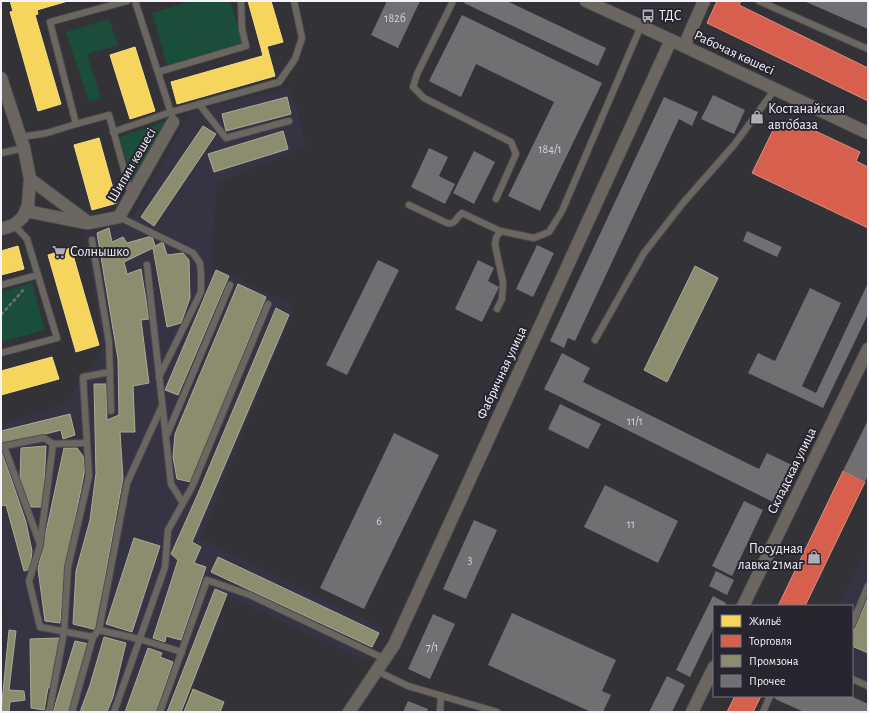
<svg xmlns="http://www.w3.org/2000/svg" width="869" height="713" viewBox="0 0 869 713" font-family="'Alegreya Sans',sans-serif">
<style>
.built{fill:#363343}
.green{fill:#1a4d3a}
.homes{fill:#f6d55c;stroke:#f5de8b}
.shops{fill:#d6604d;stroke:#df8c81}
.industry{fill:#8c8c6e;stroke:#abab98}
.building{fill:#726f72}
.lines{fill:none;stroke-linecap:round;stroke-linejoin:round}
.service-casing{stroke:#4e4e51;stroke-width:8}
.minor-casing{stroke:#4e4e51;stroke-width:14}
.path{stroke:#726e6d;stroke-width:2.5;stroke-dasharray:4 2;stroke-linecap:butt}
.service{stroke:#6c6661;stroke-width:6}
.minor{stroke:#6c6661;stroke-width:12}
.labels{text-anchor:middle;dominant-baseline:central;stroke-width:4;stroke-linejoin:round;paint-order:stroke}
.number-label{font-size:12px;fill:#d4d1d8}
.poi-label{font-size:14px;fill:#f4f2fa;stroke:#272530;text-anchor:start}
.street-label{font-size:14px;fill:#f4f2fa;stroke:#272530}
</style>
<rect width="100%" height="100%" fill="#323237"/>
<g class="built">
<polygon points="291,87 306,147 217,183 211,265 295,306 201,539 384,628 366,662 228,596 184,712 1,712 1,682 7,623 1,586 1,423 65,404 103,348 84,233 133,215 190,112"/>
<polygon points="868,544 868,690 852,683 852,606 839,606"/>
</g>
<g class="green">
<polygon points="192,1 230,1 243,43 167,65 152,13"/>
<polygon points="109,19 118,45 87,54 101,98 89,102 66,32"/>
<polygon points="170,120 133,183 119,137"/>
<polygon points="32,283 45,330 1,342 1,292"/>
</g>
<g class="homes">
<polygon points="10,1 68,1 37,10 38,14 35,15 61,104 38,111 10,12 13,11"/>
<polygon points="248,1 271,1 283,42 261,48"/>
<polygon points="267,46 269,54 263,56 261,48"/>
<polygon points="135,47 155,111 130,119 110,55"/>
<polygon points="269,54 275,76 177,104 171,82"/>
<polygon points="99,138 117,203 92,210 74,145"/>
<polygon points="18,246 24,269 1,275 1,251"/>
<polygon points="71,248 99,345 76,352 48,255"/>
<polygon points="52,357 59,379 1,395 1,371"/>
</g>
<g class="shops">
<polygon points="717,1 741,1 739,5 868,68 868,101 707,23"/>
<polygon points="790,119 860,152 856,161 868,167 868,228 752,173 776,124 785,128"/>
<polygon points="843,471 865,482 805,606 778,606"/>
<polygon points="735,696 761,696 753,712 727,712"/>
</g>
<g class="industry">
<polygon points="287,97 291,114 226,131 222,114"/>
<polygon points="203,126 216,134 154,226 141,217"/>
<polygon points="283,131 288,149 214,172 208,154"/>
<polygon points="109,228 112,242 123,237 127,243 152,236 155,246 163,242 167,255 183,253 189,260 190,298 181,323 167,327 153,248 124,262 127,274 141,269 149,319 141,320 149,383 133,386 135,432 120,432 123,478 105,576 97,630 73,624 76,571 90,520 96,473 94,384 106,384 107,420 119,415 118,359 97,233"/>
<polygon points="695,266 718,278 667,382 644,370"/>
<polygon points="216,270 229,276 178,395 165,390"/>
<polygon points="238,284 266,297 191,482 177,479 173,457 175,434"/>
<polygon points="276,308 289,315 192,542 201,547 194,563 206,567 181,640 166,636 165,642 153,638 178,560 171,554 197,496"/>
<polygon points="70,414 75,435 63,439 61,430 1,445 1,431"/>
<polygon points="46,446 43,507 31,507 20,481 21,448"/>
<polygon points="64,448 77,448 83,456 85,469 65,569 60,623 45,621 38,569"/>
<polygon points="1,449 26,522 32,551 30,569 24,571 6,505 1,506"/>
<polygon points="134,538 160,546 132,632 106,624"/>
<polygon points="218,557 379,633 372,647 211,572"/>
<polygon points="215,589 227,594 181,712 167,712"/>
<polygon points="868,598 868,653 852,646 852,634"/>
<polygon points="9,630 16,631 9,690 24,691 25,700 10,702 9,712 1,712"/>
<polygon points="104,637 126,643 113,697 107,712 80,712 90,685"/>
<polygon points="59,638 51,687 48,688 44,710 31,708 30,639"/>
<polygon points="75,641 89,644 75,690 68,712 53,712"/>
<polygon points="148,648 162,653 160,657 173,662 156,712 125,712"/>
<polygon points="193,689 224,702 220,712 184,712"/>
</g>
<g class="building">
<polygon points="387,1 420,1 398,48 371,35"/>
<polygon points="465,1 507,1 606,48 598,66 464,3"/>
<polygon points="804,1 868,1 868,29"/>
<polygon points="462,15 602,83 540,211 508,196 554,102 476,64 461,97 429,81"/>
<polygon points="713,95 745,110 734,134 701,119"/>
<polygon points="664,97 698,112 692,126 679,119 575,341 568,338 564,348 550,341"/>
<polygon points="429,148 448,157 439,176 455,184 445,204 411,187"/>
<polygon points="474,151 495,162 474,204 453,193"/>
<polygon points="747,231 782,247 777,257 743,241"/>
<polygon points="537,245 554,253 533,297 516,289"/>
<polygon points="378,260 399,270 347,375 326,365"/>
<polygon points="478,260 494,268 488,281 499,287 482,322 455,309"/>
<polygon points="868,283 868,314 823,408 748,373 758,353 775,361 810,288 841,303 802,386 816,393"/>
<polygon points="562,353 590,368 583,382 759,469 767,453 798,468 779,505 544,389"/>
<polygon points="560,404 601,424 588,449 548,429"/>
<polygon points="868,420 868,475 865,482 843,471"/>
<polygon points="394,433 439,455 364,609 320,588"/>
<polygon points="605,485 678,521 658,563 584,527"/>
<polygon points="744,501 763,510 732,576 712,566"/>
<polygon points="474,520 497,530 466,599 443,589"/>
<polygon points="716,571 734,580 727,595 709,586"/>
<polygon points="713,596 726,603 725,606 714,606 714,627 690,677 676,670"/>
<polygon points="512,613 616,660 602,691 611,695 603,712 591,712 488,665"/>
<polygon points="433,614 455,624 430,679 408,669"/>
<polygon points="667,676 685,685 672,712 649,712"/>
<polygon points="776,696 851,696 868,704 868,712 804,712 775,699"/>
<polygon points="408,701 428,709 427,712 403,712"/>
</g>
<g class="lines">
<g class="service-casing">
<g id="service">
<polyline points="135,1 172,116"/>
<polyline points="453,1 417,74 413,87 424,98 511,142 516,154 496,199"/>
<polyline points="759,1 868,49"/>
<polyline points="158,72 246,46 242,29 241,1"/>
<polyline points="199,104 226,138 289,121"/>
<polyline points="76,124 109,115 131,195"/>
<polyline points="113,132 171,112 279,82 295,59 302,38 294,1"/>
<polyline points="21,137 47,133 76,124 50,22 127,1"/>
<polyline points="1,153 24,148"/>
<path d="M409,205l38,18c9,2 9,-6 15,-10l38,18 34,7 15,-6 13,-21 79,-185"/>
<polyline points="119,217 193,253 200,263 201,275 201,292 159,377"/>
<polyline points="92,240 109,342 111,411"/>
<polyline points="147,265 171,484 183,503"/>
<polyline points="1,285 38,275"/>
<polyline points="497,309 502,299 503,282 495,245 496,238 500,231"/>
<polyline points="595,340 644,253 683,203 734,145 775,89"/>
<polyline points="1,353 57,338 27,239 14,225"/>
<polyline points="166,437 230,285"/>
<polyline points="53,444 40,545 29,581 40,627 93,637"/>
<polyline points="40,544 4,446 44,438 53,444 86,443"/>
<polyline points="852,625 868,586"/>
<polyline points="99,630 139,639 182,652"/>
<polyline points="377,671 408,686 497,712"/>
<polyline points="852,679 868,686"/>
<polyline points="48,712 50,708 64,632 68,567 89,476 83,377 110,372"/>
<polyline points="72,712 93,637 99,630 127,483 162,406"/>
<polyline points="114,712 165,567 168,530 192,487 268,304"/>
<polyline points="160,712 207,580 250,595 385,659"/>
<polyline points="440,712 441,696"/>
<polyline points="763,712 770,696"/>
</g>
</g>
<g class="minor-casing">
<g id="minor">
<polyline points="586,1 641,26 868,133"/>
<polyline points="684,46 704,1"/>
<polyline points="1,78 24,148 30,179 28,205 23,217 14,225 1,229"/>
<polyline points="30,179 89,223 119,217 173,122"/>
<polyline points="26,211 86,223"/>
<polyline points="743,606 868,349"/>
<polyline points="349,712 394,645 671,40"/>
<polyline points="692,712 714,667"/>
</g>
</g>
<g class="path">
<polyline points="133,165 151,129"/>
<polyline points="1,315 25,288"/>
</g>
<use href="#service" class="service"/>
<use href="#minor" class="minor"/>
</g>
<defs>
<g id="bus-bare" transform="scale(1.08)"><path d="M-5-6H5V4H4V6H2V4H-2V6H-4V4H-5ZM-3.5-4V0h7V-4ZM-3.5 1.2v1.5H-2V1.2ZM2 1.2v1.5H3.5V1.2Z" fill="#b0afb6" stroke="#272530" stroke-width="2.5" paint-order="stroke"/></g>
<g id="shop-bare" transform="scale(1.08)"><path d="M-5-2.5h2.3a2.7 3.5 0 0 1 5.4 0H5L5.5 6h-11ZM-1.5-2.5h3a1.5 2.3 0 0 0-3 0Z" fill="#b0afb6" stroke="#272530" stroke-width="2.5" paint-order="stroke"/></g>
<g id="supermarket-bare" transform="scale(1.08)"><path d="M-6-5.5h2.5l.6 2H6L4.5 2H-2.5L-4.4-4H-6ZM-1.5 3.2a1.3 1.3 0 1 0 .1 0ZM3 3.2a1.3 1.3 0 1 0 .1 0Z" fill="#b0afb6" stroke="#272530" stroke-width="2.5" paint-order="stroke"/></g>
</defs>
<g fill-rule="evenodd">
<use href="#bus-bare" x="648" y="16"/>
<use href="#shop-bare" x="757" y="117"/>
<use href="#supermarket-bare" x="59" y="252"/>
<use href="#shop-bare" x="814" y="557"/>
</g>
<g class="labels">
<g class="number-label">
<text x="395" y="18">182б</text>
<text x="550" y="149">184/1</text>
<text x="635" y="421">11/1</text>
<text x="379" y="521">6</text>
<text x="631" y="524">11</text>
<text x="470" y="560">3</text>
<text x="432" y="647">7/1</text>
</g>
<g class="poi-label">
<text x="659" y="16">ТДС</text>
<text x="768" y="109">Костанайская<tspan x="768" dy="16">автобаза</tspan></text>
<text x="70" y="252">Солнышко</text>
<text x="803" y="549" text-anchor="end">Посудная<tspan x="803" dy="16">лавка 21маг</tspan></text>
</g>
<g class="street-label">
<text transform="translate(734 53) rotate(25)">Рабочая көшесі</text>
<text transform="translate(132 165) rotate(-60)">Шипин көшесі</text>
<text transform="translate(502 373) rotate(-65)">Фабричная улица</text>
<text transform="translate(792 471) rotate(-64)">Складская улица</text>
</g>
</g>
<rect width="869" height="713" fill="none" stroke="#f4f2fa" stroke-width="4"/>
<rect x="713" y="605" width="140" height="92" fill="#272530" stroke="#797781"/>
<rect x="721" y="615" width="20" height="12" fill="#f6d55c" stroke="#797781"/>
<text x="749" y="625" font-size="12" fill="#f4f2fa">Жильё</text>
<rect x="721" y="635" width="20" height="12" fill="#d6604d" stroke="#797781"/>
<text x="749" y="645" font-size="12" fill="#f4f2fa">Торговля</text>
<rect x="721" y="655" width="20" height="12" fill="#8c8c6e" stroke="#797781"/>
<text x="749" y="665" font-size="12" fill="#f4f2fa">Промзона</text>
<rect x="721" y="675" width="20" height="12" fill="#726f72" stroke="#797781"/>
<text x="749" y="685" font-size="12" fill="#f4f2fa">Прочее</text>
</svg>
